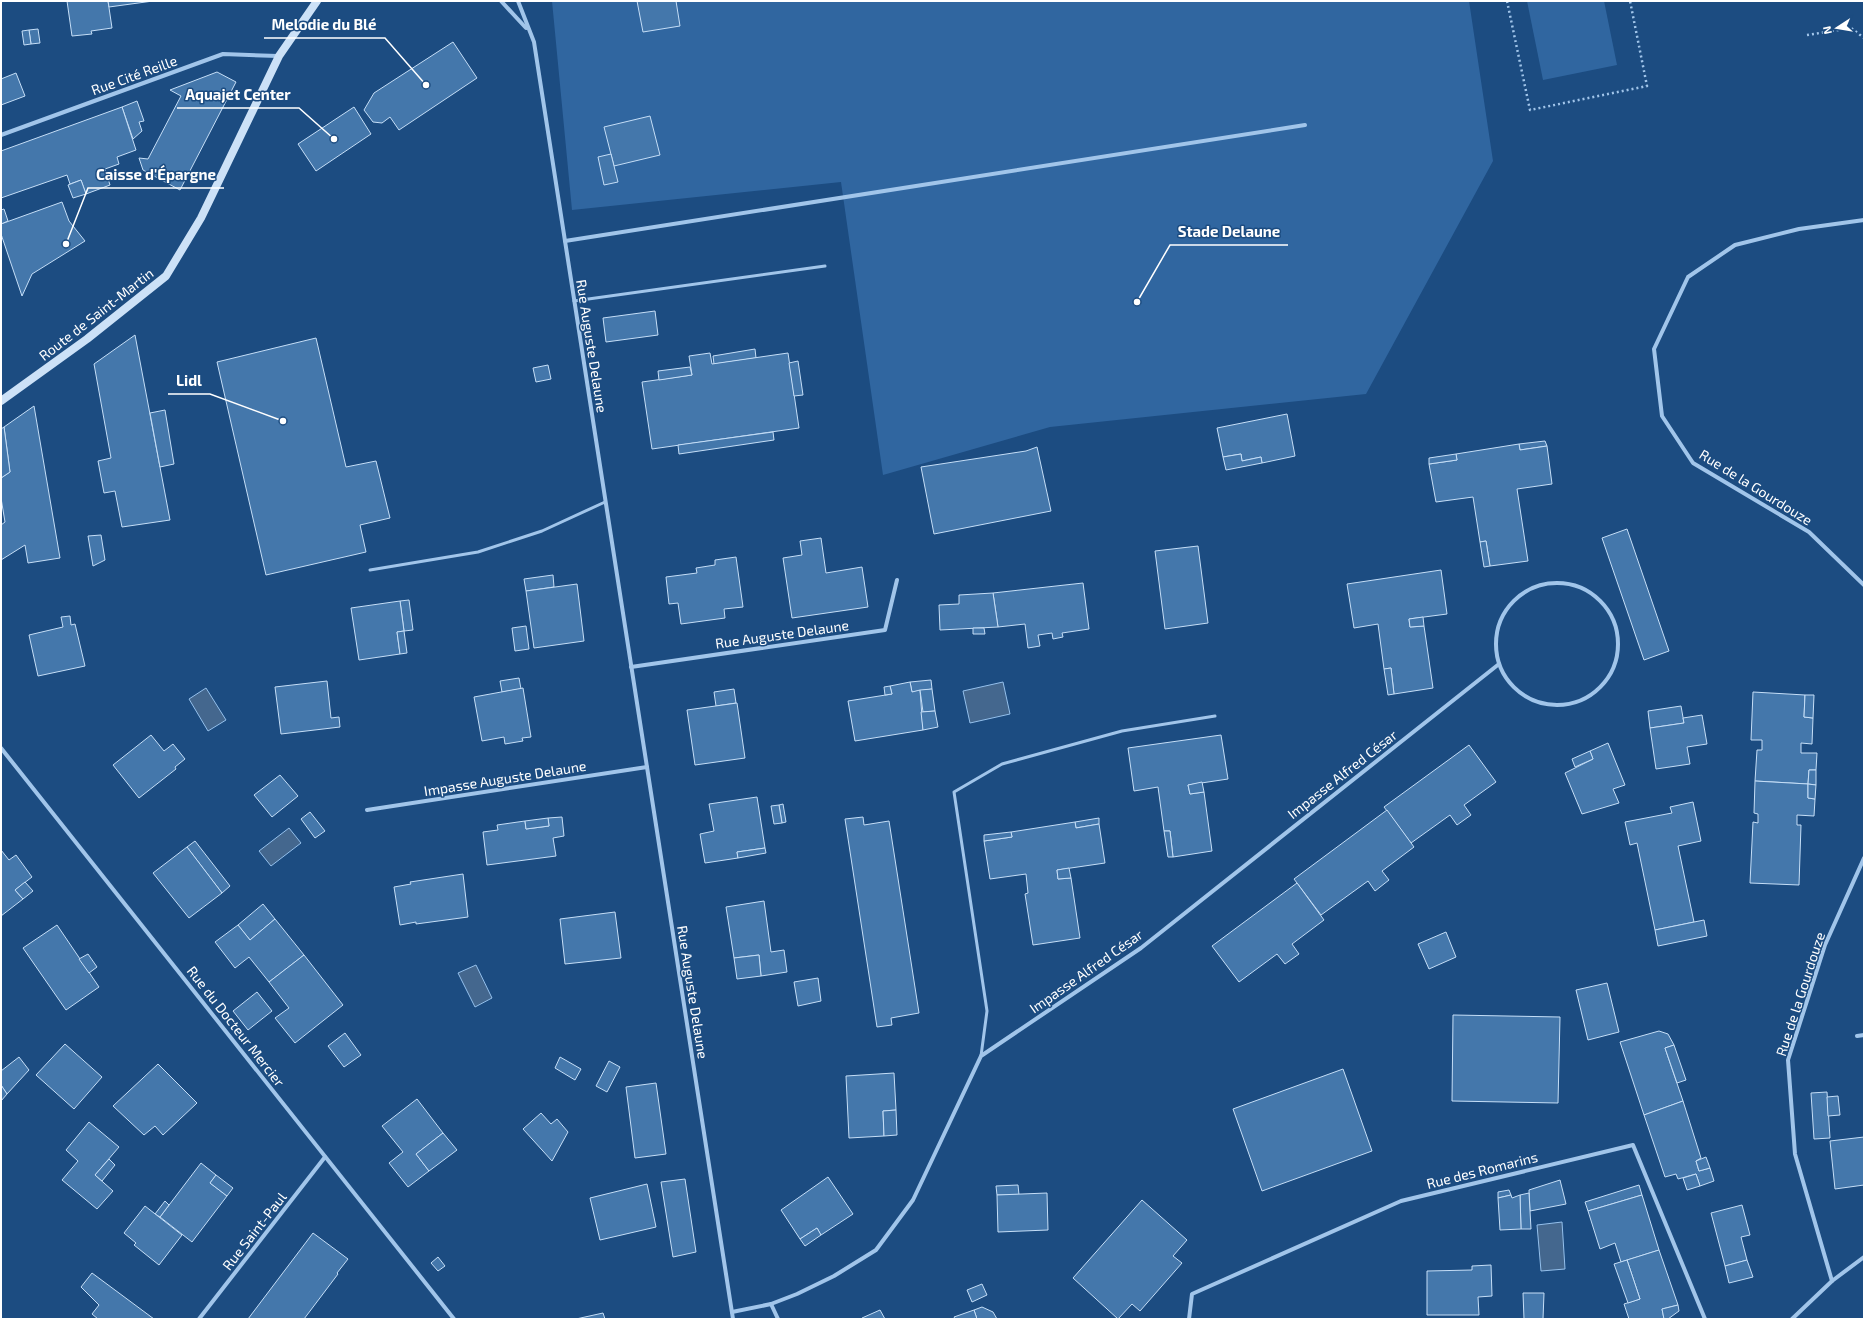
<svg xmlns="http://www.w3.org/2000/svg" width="1865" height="1320" viewBox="0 0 1865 1320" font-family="'Exo 2',sans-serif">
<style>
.green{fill:#3066a0}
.water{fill:#44678e;stroke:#94c0ec}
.building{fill:#4477ab;stroke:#c5def7}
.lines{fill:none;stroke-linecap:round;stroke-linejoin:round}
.path{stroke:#a1c5ea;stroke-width:2.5;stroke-dasharray:2 3;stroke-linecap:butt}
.service{stroke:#a1c5ea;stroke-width:3}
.minor{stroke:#a1c5ea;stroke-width:4}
.secondary{stroke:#cce1f7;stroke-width:8}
.labels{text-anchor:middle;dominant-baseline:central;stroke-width:3;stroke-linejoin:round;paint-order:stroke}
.street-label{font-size:14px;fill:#fff;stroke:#1c4c81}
.leader{fill:none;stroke:#fff;stroke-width:1.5}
.callout-dot{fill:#fff;stroke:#1c4c81;stroke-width:1.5}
.callout-label{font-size:15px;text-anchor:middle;font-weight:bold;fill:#fff;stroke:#1c4c81;stroke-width:3;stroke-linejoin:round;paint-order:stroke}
</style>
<rect width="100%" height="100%" fill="#1c4c81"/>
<g class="green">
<polygon points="552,1 1469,1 1493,161 1366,394 1050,427 883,475 841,182 572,210"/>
<polygon points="1527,1 1604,1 1617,65 1543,80"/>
</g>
<g class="water">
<polygon points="1003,682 1010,714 970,723 963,691"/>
<polygon points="206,688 226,720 208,731 189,699"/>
<polygon points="289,828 301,843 271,866 259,851"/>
<polygon points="476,965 492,998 475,1007 458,973"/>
<polygon points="1562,1222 1565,1269 1541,1271 1537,1225"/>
</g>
<g class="building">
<polygon points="67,1 108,1 112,28 91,31 92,34 72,36"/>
<polygon points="108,1 153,1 109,7"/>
<polygon points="637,1 676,1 680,26 643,32"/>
<polygon points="38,29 40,43 31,44 29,30"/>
<polygon points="29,30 31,44 24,45 22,31"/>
<polygon points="453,42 477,78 399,130 390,117 382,123 373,122 364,110 374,93"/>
<polygon points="217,72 236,82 180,190 143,170 139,158 148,159 181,96 170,90"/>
<polygon points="16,73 25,96 1,105 1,79"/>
<polygon points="137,101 144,121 139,122 142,131 133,139 122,107"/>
<polygon points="122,107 136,150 117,157 119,164 105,169 110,185 86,194 81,180 70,184 67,175 1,198 1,151"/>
<polygon points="354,107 371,134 316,171 298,144"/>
<polygon points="650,116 660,155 614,166 604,127"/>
<polygon points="611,154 618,182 604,185 598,157"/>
<polygon points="81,180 86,194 73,198 68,185"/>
<polygon points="62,202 69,221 85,241 32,274 22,296 1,234 1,224"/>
<polygon points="4,209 8,221 1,224 1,210"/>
<polygon points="655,311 658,335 606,342 603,318"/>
<polygon points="135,335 170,520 122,527 115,491 104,493 98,461 111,458 94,364"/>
<polygon points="316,338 346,467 376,461 390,518 360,525 366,552 266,575 217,362"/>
<polygon points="755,349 756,358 714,364 713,356"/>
<polygon points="710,353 712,364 788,353 799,428 652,449 642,382 692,375 689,356"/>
<polygon points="798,361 803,395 794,396 789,363"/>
<polygon points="548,365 551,379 536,382 533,368"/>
<polygon points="690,367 692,375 659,380 658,371"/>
<polygon points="34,406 60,558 28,563 25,545 1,560 1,525 5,522 1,498 1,478 10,472 4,427"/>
<polygon points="165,410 174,464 160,467 150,413"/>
<polygon points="1287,414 1295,456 1262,463 1261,457 1242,461 1241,454 1223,457 1217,428"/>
<polygon points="4,427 10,472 1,478 1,429"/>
<polygon points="773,432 774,440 679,454 678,445"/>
<polygon points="1545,441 1547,446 1520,450 1519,444"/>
<polygon points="1519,444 1520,450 1547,446 1552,484 1517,489 1528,561 1490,566 1486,541 1480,542 1473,497 1436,502 1429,464 1457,460 1456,454"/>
<polygon points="1037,447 1051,511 934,534 921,467 1026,451"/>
<polygon points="1241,454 1242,461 1261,457 1262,463 1226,470 1223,457"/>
<polygon points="1456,454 1457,460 1429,464 1429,458"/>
<polygon points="1627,529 1669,651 1644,660 1602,538"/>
<polygon points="101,535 105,560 93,566 88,536"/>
<polygon points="821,538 826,573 862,567 868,607 792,618 783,558 802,555 800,541"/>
<polygon points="1486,541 1490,566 1484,567 1480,542"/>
<polygon points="1198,546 1208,623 1165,629 1155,551"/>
<polygon points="736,557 743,607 724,609 725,618 681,624 678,603 669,604 666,577 697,573 696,568 715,565 715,560"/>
<polygon points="1441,570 1447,614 1409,619 1410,627 1424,626 1433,688 1394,694 1391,668 1384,669 1378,624 1354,628 1347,584"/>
<polygon points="553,575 554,587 526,591 524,579"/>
<polygon points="1083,583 1089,629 1062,633 1063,637 1053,639 1052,633 1038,635 1040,646 1028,648 1025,624 998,627 993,593"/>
<polygon points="577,584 584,641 534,648 526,591"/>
<polygon points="993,593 998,627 940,630 939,605 959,604 959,595"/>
<polygon points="409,600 413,630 404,631 400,601"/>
<polygon points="400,601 404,631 397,632 400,654 359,660 351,608"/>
<polygon points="70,616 71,625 75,624 85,666 38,676 29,635 63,627 61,617"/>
<polygon points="1423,617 1424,626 1410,627 1409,619"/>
<polygon points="526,626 529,649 515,651 512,628"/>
<polygon points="973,628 984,628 985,634 973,634"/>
<polygon points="404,631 407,653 400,654 397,632"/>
<polygon points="1391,668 1394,694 1388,695 1384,669"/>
<polygon points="519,678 521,689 502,692 500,681"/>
<polygon points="931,680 932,689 912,692 910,682"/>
<polygon points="327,681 331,718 339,717 340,727 281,734 275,687"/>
<polygon points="910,682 912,692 920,690 923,730 855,741 848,701 892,694 890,686"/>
<polygon points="890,686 892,694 885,695 884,687"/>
<polygon points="523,688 531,737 522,738 523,741 505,744 504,737 482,741 474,697"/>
<polygon points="734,689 736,703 716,706 714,692"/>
<polygon points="932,689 935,711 923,712 920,690"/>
<polygon points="1753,692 1805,695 1804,717 1813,718 1812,744 1801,743 1801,753 1817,753 1816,770 1809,770 1808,784 1755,781 1757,750 1762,750 1762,740 1751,740"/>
<polygon points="1805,695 1814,695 1813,718 1804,717"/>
<polygon points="737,703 745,758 695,765 687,710"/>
<polygon points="1681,706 1684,723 1650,728 1648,711"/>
<polygon points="935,711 938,727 923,730 921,712"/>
<polygon points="1702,715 1707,744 1687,747 1690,764 1656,769 1650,728 1684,723 1683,718"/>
<polygon points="151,735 164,751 173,744 185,759 175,767 176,769 139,798 113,765"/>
<polygon points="1221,735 1228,779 1188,785 1190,794 1204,792 1212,851 1173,857 1170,831 1164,831 1158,787 1134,791 1128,748"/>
<polygon points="1608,743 1625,785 1613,789 1619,803 1582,814 1565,773 1593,759 1590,751"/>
<polygon points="1469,745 1496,782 1464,805 1471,815 1457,825 1450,815 1411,843 1384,807"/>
<polygon points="1590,751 1593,759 1575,767 1572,759"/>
<polygon points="1809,770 1816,770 1816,785 1808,784"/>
<polygon points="280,775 298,796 272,817 254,795"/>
<polygon points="1755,781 1808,784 1808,798 1815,799 1814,816 1797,815 1797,825 1801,825 1799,885 1750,883 1753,822 1758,823 1758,814 1754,813"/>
<polygon points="1202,782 1204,792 1190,794 1188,785"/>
<polygon points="1808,784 1816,785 1815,799 1808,798"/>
<polygon points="757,797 765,848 737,852 738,858 705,863 700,834 714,831 709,804"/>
<polygon points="1693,802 1701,841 1678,846 1694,922 1655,930 1637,843 1630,845 1625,822 1672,813 1670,807"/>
<polygon points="783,804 786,822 782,823 779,805"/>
<polygon points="779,805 782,823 774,824 771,806"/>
<polygon points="1387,810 1414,847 1382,871 1389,880 1375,891 1368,881 1321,915 1294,879"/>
<polygon points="310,812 325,831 315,838 301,819"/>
<polygon points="562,817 564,836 553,838 556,856 487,865 483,832 498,830 497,825 525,821 526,829 549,826 548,818"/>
<polygon points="863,817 864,825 889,821 919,1013 891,1018 892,1025 877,1027 845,819"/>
<polygon points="548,818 549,826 526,829 525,821"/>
<polygon points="1099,818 1099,824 1076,828 1075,822"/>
<polygon points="1075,822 1076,828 1099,824 1105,863 1057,870 1058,879 1071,878 1080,938 1033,945 1025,894 1028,893 1026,874 990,879 984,841 1012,837 1011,832"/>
<polygon points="1164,831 1170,831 1173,857 1168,857"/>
<polygon points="1011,832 1012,837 984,841 984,835"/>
<polygon points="195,841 230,886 222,893 187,847"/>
<polygon points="187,847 222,893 189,918 153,873"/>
<polygon points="765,848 766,853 738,858 737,852"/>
<polygon points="1,850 9,860 16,855 32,877 15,890 23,899 1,916"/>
<polygon points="1069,868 1071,878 1058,879 1057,870"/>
<polygon points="463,874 468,917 416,924 416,922 400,925 394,887 411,884 410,882"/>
<polygon points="25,882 33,891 23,899 15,890"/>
<polygon points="1297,883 1324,920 1292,944 1299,954 1285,964 1277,954 1239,982 1212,946"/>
<polygon points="764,901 771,952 784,950 787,972 761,976 759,955 734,958 726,907"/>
<polygon points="263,904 275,919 250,940 238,925"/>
<polygon points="615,912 621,958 565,964 560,919"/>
<polygon points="275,919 304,955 269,982 249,957 235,968 215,942 238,925 250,940"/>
<polygon points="1704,920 1707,936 1658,946 1655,930"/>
<polygon points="57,925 99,987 66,1010 23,948"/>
<polygon points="1446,932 1456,957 1429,969 1418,944"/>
<polygon points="88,954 97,967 89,973 79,959"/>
<polygon points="304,955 343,1005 295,1043 275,1018 289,1008 269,982"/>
<polygon points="759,955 761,976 737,979 734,958"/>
<polygon points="818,978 821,1001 798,1006 794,982"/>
<polygon points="1607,983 1619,1032 1588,1040 1576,990"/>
<polygon points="257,992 272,1011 248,1030 233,1011"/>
<polygon points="1453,1015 1560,1017 1558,1103 1452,1101"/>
<polygon points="1659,1031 1668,1034 1674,1045 1665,1048 1683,1101 1644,1115 1620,1042"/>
<polygon points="345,1033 361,1055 344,1067 328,1046"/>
<polygon points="65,1044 102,1077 74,1109 36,1075"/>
<polygon points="1674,1045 1686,1080 1677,1083 1665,1048"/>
<polygon points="19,1057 29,1070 7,1094 1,1085 1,1071"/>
<polygon points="560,1057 581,1069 575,1080 555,1068"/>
<polygon points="609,1061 620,1067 607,1092 596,1086"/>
<polygon points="158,1064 197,1103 163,1135 155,1126 144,1135 113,1106"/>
<polygon points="1343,1069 1372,1151 1262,1191 1233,1109"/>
<polygon points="894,1073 896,1110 883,1111 884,1136 849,1138 846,1076"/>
<polygon points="656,1083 666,1154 635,1158 626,1087"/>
<polygon points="1,1085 7,1094 1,1101"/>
<polygon points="1827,1092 1830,1138 1814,1139 1811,1093"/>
<polygon points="1838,1096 1840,1115 1828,1116 1827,1097"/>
<polygon points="417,1099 443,1133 416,1154 429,1171 408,1187 389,1163 403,1152 382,1126"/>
<polygon points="1683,1101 1701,1158 1696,1161 1699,1171 1710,1168 1714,1181 1700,1186 1696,1174 1678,1179 1676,1174 1665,1177 1644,1115"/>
<polygon points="896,1110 897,1135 884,1136 883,1111"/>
<polygon points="541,1113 551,1124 557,1119 568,1132 552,1161 523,1129"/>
<polygon points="89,1122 119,1147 95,1175 113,1191 97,1209 62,1180 78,1161 66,1150"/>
<polygon points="443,1133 457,1150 429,1171 416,1154"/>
<polygon points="1864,1137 1864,1185 1835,1189 1830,1141"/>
<polygon points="1706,1157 1710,1168 1699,1171 1696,1161"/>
<polygon points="109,1159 115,1165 102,1181 95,1175"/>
<polygon points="201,1163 216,1175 210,1183 227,1196 192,1242 160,1217"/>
<polygon points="1696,1174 1700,1186 1687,1190 1683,1178"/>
<polygon points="216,1175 233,1188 227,1196 210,1183"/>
<polygon points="828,1177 853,1214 821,1235 817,1228 800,1239 781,1210"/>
<polygon points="685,1179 696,1252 673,1257 661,1182"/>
<polygon points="1560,1180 1566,1204 1530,1211 1529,1190"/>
<polygon points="647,1184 656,1227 600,1240 590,1198"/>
<polygon points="1018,1185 1019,1195 997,1195 996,1186"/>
<polygon points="1639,1185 1642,1195 1588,1211 1585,1202"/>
<polygon points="1509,1190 1511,1195 1498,1198 1498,1192"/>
<polygon points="1047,1193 1048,1230 998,1232 997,1195"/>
<polygon points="1529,1193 1531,1229 1521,1229 1520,1195"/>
<polygon points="1511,1195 1512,1198 1520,1195 1521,1229 1500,1230 1498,1198"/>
<polygon points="1642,1195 1659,1250 1621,1262 1615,1243 1600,1249 1588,1211"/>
<polygon points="1142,1200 1187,1240 1173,1256 1182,1263 1140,1311 1132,1304 1118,1319 1073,1278"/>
<polygon points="165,1201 169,1205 160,1217 155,1214"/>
<polygon points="1742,1205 1750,1235 1741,1237 1747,1260 1725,1266 1711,1213"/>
<polygon points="145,1206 182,1235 159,1265 134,1245 136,1243 124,1233"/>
<polygon points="817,1228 821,1235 805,1246 800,1239"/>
<polygon points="313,1233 348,1259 337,1273 338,1274 304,1319 248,1319"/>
<polygon points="1659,1250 1678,1305 1662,1309 1664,1319 1629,1319 1624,1304 1640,1299 1627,1260"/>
<polygon points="438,1257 445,1266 438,1271 431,1263"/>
<polygon points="1627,1260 1640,1299 1628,1303 1614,1264"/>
<polygon points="1747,1260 1753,1277 1729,1283 1725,1266"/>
<polygon points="1491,1265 1492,1296 1478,1297 1479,1315 1427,1315 1427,1271 1472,1270 1472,1266"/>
<polygon points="92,1273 154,1319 98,1319 92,1314 99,1305 81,1287"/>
<polygon points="982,1284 987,1295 972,1302 967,1290"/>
<polygon points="1523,1293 1544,1293 1543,1319 1524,1319"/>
<polygon points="1678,1305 1679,1311 1668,1319 1664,1319 1662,1309"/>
<polygon points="982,1307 993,1312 997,1319 977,1319 974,1310"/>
<polygon points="880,1310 885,1319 863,1319 862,1318"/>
<polygon points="974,1310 977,1319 955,1319 954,1317"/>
<polygon points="603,1313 605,1319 576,1319"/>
</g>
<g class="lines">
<g class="path">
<polyline points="1507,1 1530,110 1647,86 1630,1"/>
<polyline points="1807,35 1851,28 1864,38"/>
</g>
<g class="service">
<polyline points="574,301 825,266"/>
<polyline points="370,570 478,552 542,531 605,502"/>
<polyline points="981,1056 987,1011 954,792 1002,764 1122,731 1215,716"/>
</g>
<g class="minor">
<polyline points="501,1 526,28"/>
<polyline points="518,1 534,42 733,1319"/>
<polyline points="1,135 223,54 278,56"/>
<polyline points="1864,220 1799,229 1735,245 1688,277 1654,349 1662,416 1693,463 1809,532 1864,585"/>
<polyline points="565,241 1305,125"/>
<circle cx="1557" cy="644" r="61"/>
<polyline points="631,667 885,630 897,580"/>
<polyline points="1,748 454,1319"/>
<polyline points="367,810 647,767"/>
<polyline points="1857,1036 1864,1035"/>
<polyline points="1832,1281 1795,1154 1788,1060 1825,945 1864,858"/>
<polyline points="771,1304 778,1319"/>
<polyline points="732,1312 771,1304 797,1294 834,1276 876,1250 913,1200 981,1056 1141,948 1499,664"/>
<polyline points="199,1319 325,1157"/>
<polyline points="1189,1319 1192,1294 1401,1201 1633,1145 1705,1319"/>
<polyline points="1792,1319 1832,1281 1864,1257"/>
</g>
<polyline class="secondary" points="1,401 87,339 166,276 201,218 279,56 317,1"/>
</g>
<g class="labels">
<g class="street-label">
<text transform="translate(134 75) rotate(-20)">Rue Cité Reille</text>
<text transform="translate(96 314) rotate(-38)">Route de Saint-Martin</text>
<text transform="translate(592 346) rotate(81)">Rue Auguste Delaune</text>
<text transform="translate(1756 487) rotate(32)">Rue de la Gourdouze</text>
<text transform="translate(782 634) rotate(-8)">Rue Auguste Delaune</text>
<text transform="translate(1342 774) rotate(-38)">Impasse Alfred César</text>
<text transform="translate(505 778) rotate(-9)">Impasse Auguste Delaune</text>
<text transform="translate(1086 971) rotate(-35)">Impasse Alfred César</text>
<text transform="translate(693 992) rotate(81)">Rue Auguste Delaune</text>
<text transform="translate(1800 994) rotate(-72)">Rue de la Gourdouze</text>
<text transform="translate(236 1026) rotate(52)">Rue du Docteur Mercier</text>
<text transform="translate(1482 1170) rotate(-14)">Rue des Romarins</text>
<text transform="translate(254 1231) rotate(-52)">Rue Saint-Paul</text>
</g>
</g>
<path class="leader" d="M426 85L385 38H264M334 139L299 108H177M66 244L88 188H224M1137 302L1170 245H1288M283 421L210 394H168"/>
<g class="callout-dot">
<circle cx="426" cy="85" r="4"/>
<circle cx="334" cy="139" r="4"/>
<circle cx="66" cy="244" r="4"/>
<circle cx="1137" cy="302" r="4"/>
<circle cx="283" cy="421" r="4"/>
</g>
<g class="callout-label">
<text x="324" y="30">Melodie du Blé</text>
<text x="238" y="100">Aquajet Center</text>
<text x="156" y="180">Caisse d'Épargne</text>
<text x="1229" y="237">Stade Delaune</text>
<text x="189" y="386">Lidl</text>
</g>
<rect width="1865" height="1320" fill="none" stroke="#ffffff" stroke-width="4"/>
<g transform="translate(1837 28) rotate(258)" stroke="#1c4c81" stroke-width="3" paint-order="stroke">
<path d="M0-3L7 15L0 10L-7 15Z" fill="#ffffff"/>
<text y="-6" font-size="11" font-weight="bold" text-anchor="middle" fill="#ffffff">N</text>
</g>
</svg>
